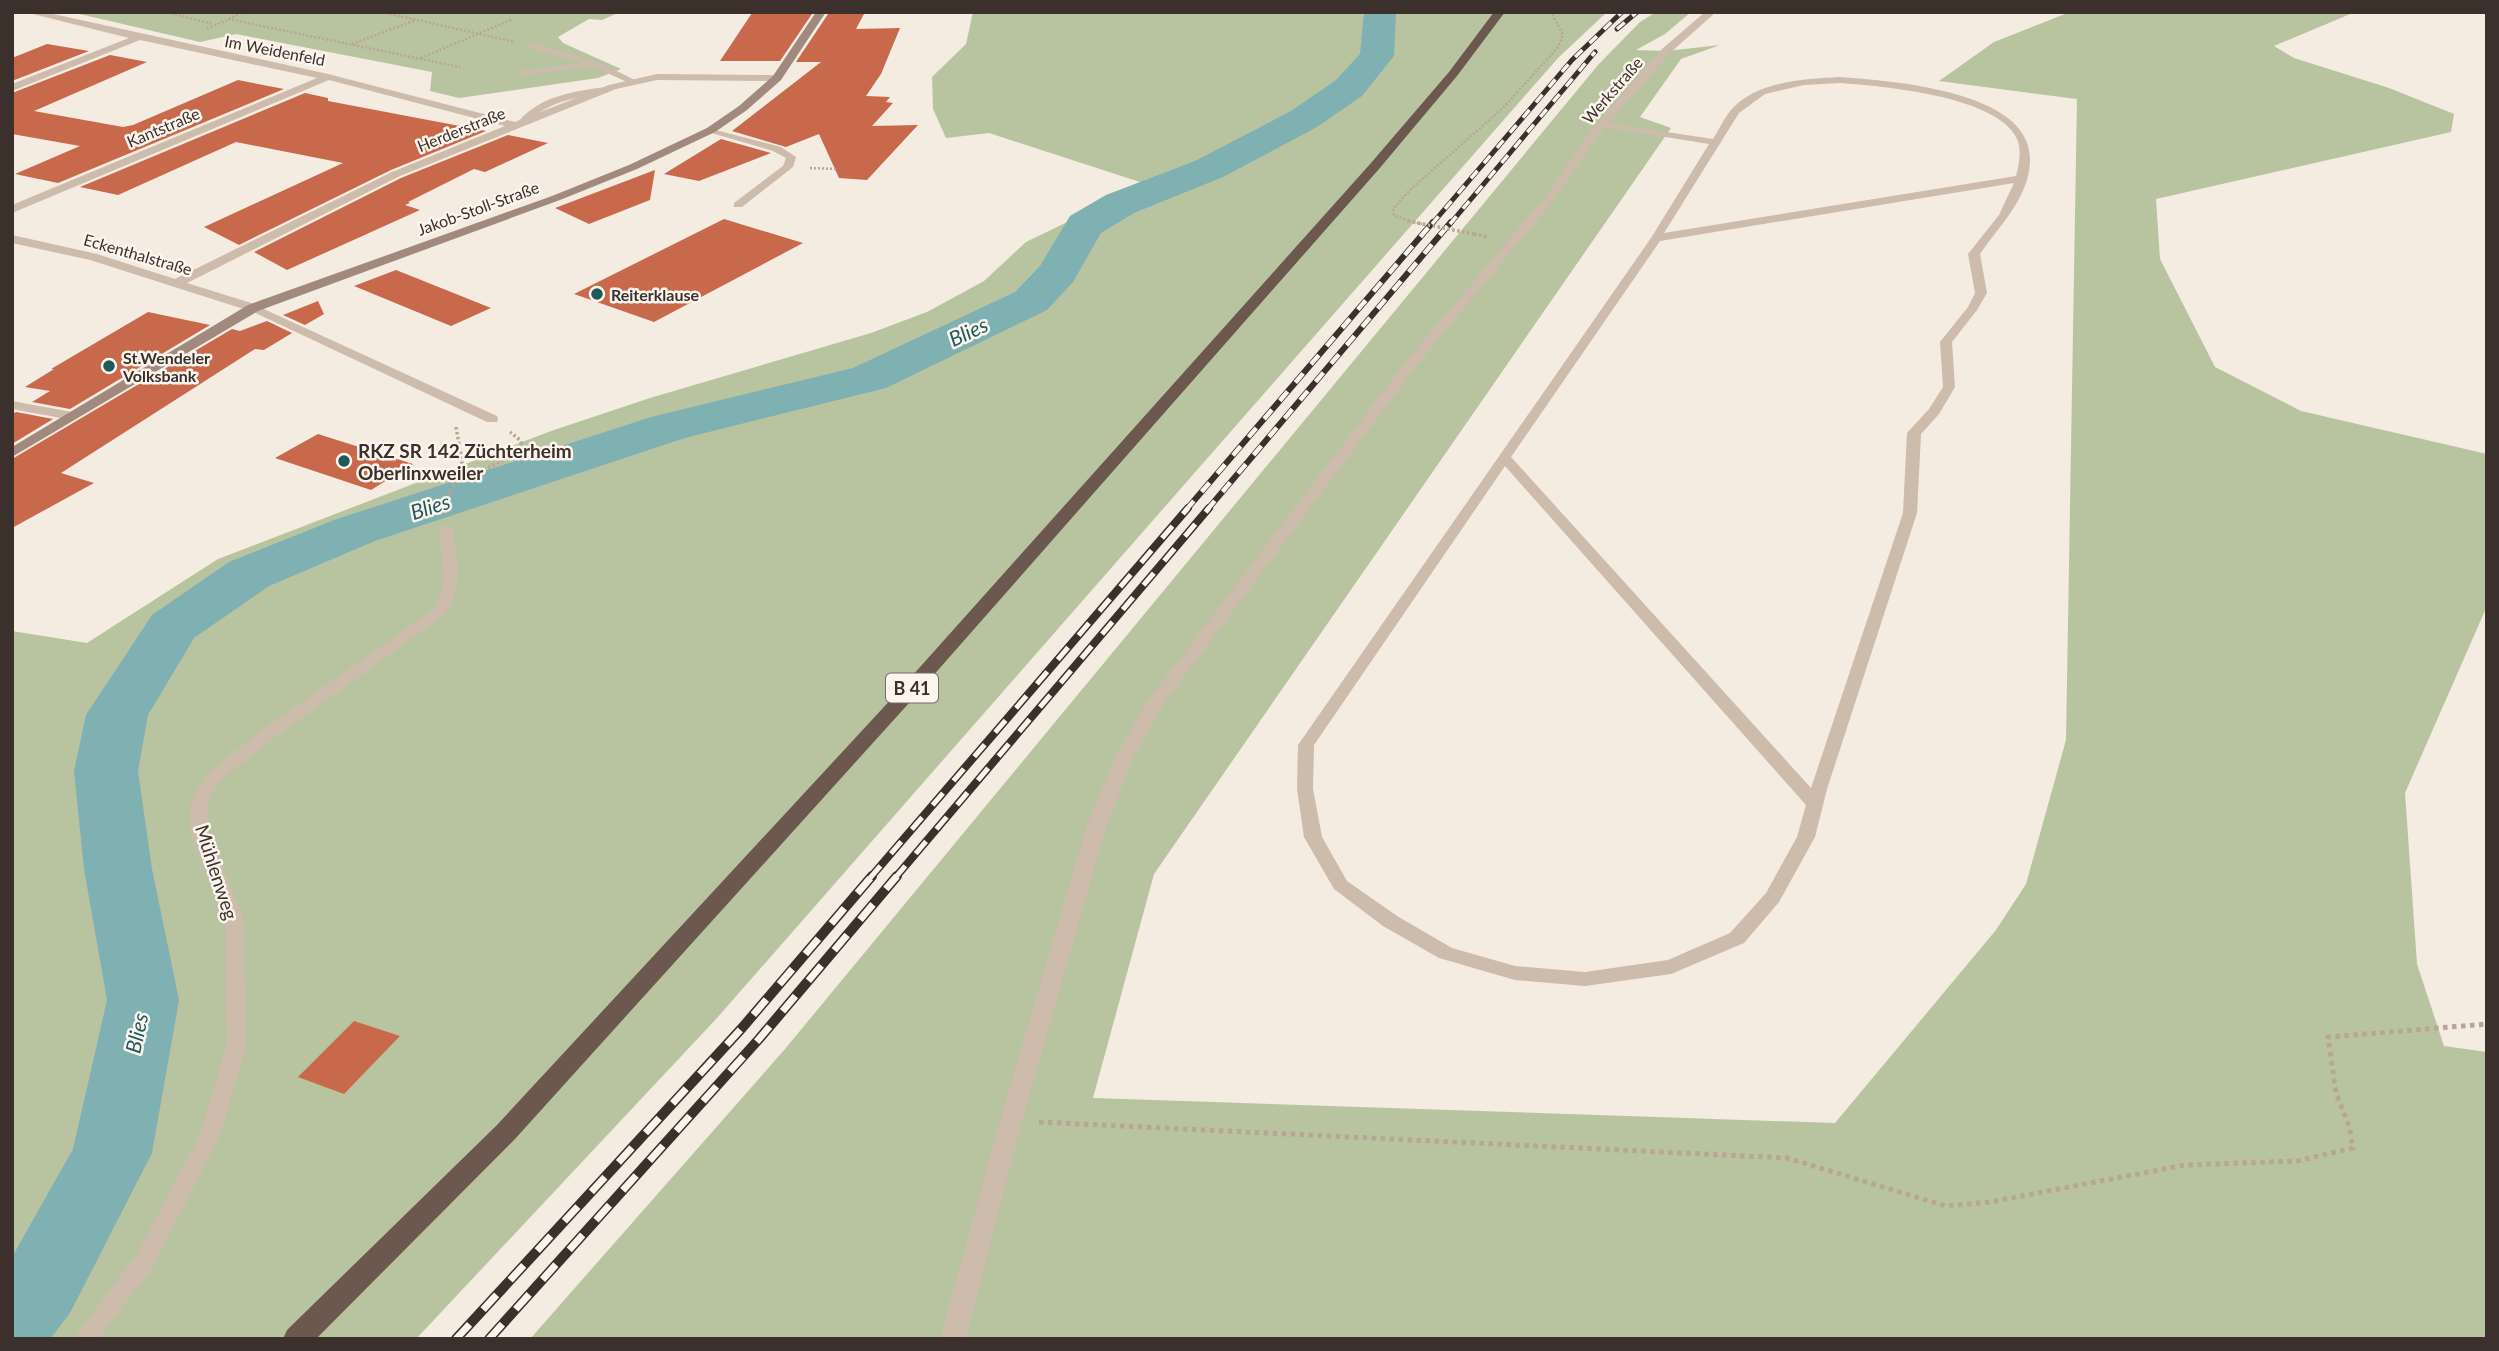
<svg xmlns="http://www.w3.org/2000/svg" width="2499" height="1351" viewBox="0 0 2499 1351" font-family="Lato,sans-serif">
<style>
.green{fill:#b8c4a0}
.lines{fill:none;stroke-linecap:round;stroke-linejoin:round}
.river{fill:#7fb0b2;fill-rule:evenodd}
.building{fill:#c8694b}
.path-far3{stroke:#b9a596;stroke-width:2.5;stroke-dasharray:2 2;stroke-linecap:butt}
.path-far2{stroke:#b9a596;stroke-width:3.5;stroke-dasharray:2.5 2.5;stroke-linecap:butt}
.path-far1{stroke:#b9a596;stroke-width:4.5;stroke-dasharray:3.5 3.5;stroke-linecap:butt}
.path{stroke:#b9a596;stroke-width:5;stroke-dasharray:4.5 4.5;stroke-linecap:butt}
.service{fill:#cdbbac;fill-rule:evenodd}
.minor{fill:#cdbbac;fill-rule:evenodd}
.secondary{fill:#a18a7d;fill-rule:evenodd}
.trunk{fill:#6c584f;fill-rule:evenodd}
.rail-far3-casing{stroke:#3b302b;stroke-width:5}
.rail-far2-casing{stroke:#3b302b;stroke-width:6}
.rail-far1-casing{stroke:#3b302b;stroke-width:8}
.rail-casing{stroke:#3b302b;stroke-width:10}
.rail-far3{stroke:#fbf5ee;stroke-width:3.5;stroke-dasharray:10;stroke-linecap:butt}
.rail-far2{stroke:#fbf5ee;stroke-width:4.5;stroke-dasharray:12;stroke-linecap:butt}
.rail-far1{stroke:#fbf5ee;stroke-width:5;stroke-dasharray:16;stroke-linecap:butt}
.rail{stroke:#fbf5ee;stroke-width:7;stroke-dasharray:20;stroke-linecap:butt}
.path-bridge-far1{stroke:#b9a596;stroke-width:2.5;stroke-dasharray:2 2;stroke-linecap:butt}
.path-bridge{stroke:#b9a596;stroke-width:3.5;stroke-dasharray:2.5 2.5;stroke-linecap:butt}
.poi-dot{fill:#1f5a5e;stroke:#fbf5ee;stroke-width:2.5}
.labels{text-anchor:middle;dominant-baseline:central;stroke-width:5;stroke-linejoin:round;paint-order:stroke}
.far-street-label{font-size:16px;fill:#3b302b;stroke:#fbf5ee}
.far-poi-label{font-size:16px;font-weight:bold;fill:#3b302b;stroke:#fbf5ee;text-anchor:start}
.shield{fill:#fbf5ee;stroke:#756b66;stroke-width:2}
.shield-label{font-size:18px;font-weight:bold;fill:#3b302b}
.poi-label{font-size:19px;font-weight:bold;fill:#3b302b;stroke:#fbf5ee;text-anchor:start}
.street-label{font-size:19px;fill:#3b302b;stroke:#fbf5ee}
.water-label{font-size:21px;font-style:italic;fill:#1f5a5e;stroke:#fbf5ee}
</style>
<rect width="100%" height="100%" fill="#f4ebe1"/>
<g class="green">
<polygon points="71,12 620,12 602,20 589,19 558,37 563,43 621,69 598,78 459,98 430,91 432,72 236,34 200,42"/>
<polygon points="973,12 1607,12 1558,58 717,1018 416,1339 12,1339 12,631 87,643 218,559 551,431 650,398 871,333 927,312 984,281 1026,242 1146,184 989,133 946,138 933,109 932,77 966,44"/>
<polygon points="1656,12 1691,12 1665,34 1636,50 1666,51 1720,45 1681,59 1640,117 1671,128 1154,874 1093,1098 1835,1123 1996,930 2026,884 2066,740 2077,99 1939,81 1994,42 2070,12 2355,12 2274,46 2294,58 2389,88 2454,114 2451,132 2156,199 2160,259 2215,367 2301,411 2487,454 2487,606 2405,793 2417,964 2444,1046 2487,1052 2487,1339 530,1339 785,1049 1598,65 1640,22"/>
</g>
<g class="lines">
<polygon class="river" points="1364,12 1396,12 1394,56 1362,96 1317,127 1223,177 1134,213 1101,233 1073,282 1047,310 886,388 685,438 375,541 269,586 194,638 148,715 138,771 152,869 179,1000 152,1153 70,1313 50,1339 12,1339 12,1257 73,1149 107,1000 84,869 74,771 86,715 152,615 229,562 337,519 651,417 853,368 1015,292 1040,266 1070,216 1106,195 1195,161 1291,111 1336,80 1360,54"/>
</g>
<g class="building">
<polygon points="752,13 812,14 780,61 720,61"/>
<polygon points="828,14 864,14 856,29 900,28 881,74 866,96 890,97 886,102 893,103 872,126 918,125 867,180 839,178 819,134 786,147 732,131 821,62 796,62"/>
<polygon points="47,44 89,51 12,81 12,58"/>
<polygon points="110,55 147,62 34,111 123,127 133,125 238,80 284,89 58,183 15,174 80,146 12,134 12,93"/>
<polygon points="305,93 328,98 328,101 486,131 391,170 239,245 204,227 343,163 236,142 118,195 80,187"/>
<polygon points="508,135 548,143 485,172 474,169 408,202 410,203 405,205 420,210 287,270 254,252 401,178"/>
<polygon points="721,139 771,153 699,181 664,174"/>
<polygon points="655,170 650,200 589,224 555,208"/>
<polygon points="724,219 803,243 654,322 574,294"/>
<polygon points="396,270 491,308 451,326 354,286"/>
<polygon points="318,301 324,314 305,325 283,315"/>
<polygon points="148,312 210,325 70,409 32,402 50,391 25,387 54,369 51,369"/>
<polygon points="267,321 292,333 264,350 255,349 61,473 94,483 12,528 12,459 232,329 240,331"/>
<polygon points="16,412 53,419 12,444 12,414"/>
<polygon points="318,434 413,464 371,490 275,458"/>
<polygon points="354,1021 400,1036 344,1094 298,1077"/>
</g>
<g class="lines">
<g class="path-far3">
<polyline points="167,12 212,24"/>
<polyline points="382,12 515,42"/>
<polyline points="228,19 460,67"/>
<polyline points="207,29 244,12"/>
<polyline points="352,44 416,20"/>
<polyline points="421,58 513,19"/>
<polyline points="810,168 837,169"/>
<polyline points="1409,221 1394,215 1393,209 1410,190 1504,107 1558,47 1563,35 1551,12"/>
</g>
<g class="path-far2">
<polyline points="1474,234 1489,237"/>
<polyline points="456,427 462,462 456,483"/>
<polyline points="446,510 450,490 456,483 519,453 523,447 520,440 510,432"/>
</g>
<polyline class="path-far1" points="445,514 446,508"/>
<polyline class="path" points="1039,1122 1787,1158 1946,1206 1990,1202 2185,1165 2297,1161 2353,1148 2349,1126 2336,1093 2328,1037 2487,1024"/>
<g class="service">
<polygon points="532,43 598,62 637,81 629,83 592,66 518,76 518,72 521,71 582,63 529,48 529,44"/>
<path d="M1840,77c50,4 193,13 190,84 -1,37 -31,65 -50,93l7,39 -10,17 -25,32 3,45 -16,27 -18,20 -4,79 -90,276 -12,48 -36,65 -35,41 -73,31 -86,12 -70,-6 -76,-22 -56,-32 -49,-37 -30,-52 -7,-48 1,-44 353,-507 58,-94 -106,-17 -3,-1v-4l113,17c6,-9 11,-21 18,-29 25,-29 73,-31 109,-33zM1840,83c42,3 158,13 177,56 5,11 2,26 -1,37l-352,57 75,-120 26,-19 39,-9zM2014,183l-15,32 -31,39 7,39 -7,14 -28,35 3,45 -14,22 -22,24 -4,80 -92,275 -300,-331 149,-216zM1505,466l301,339 -9,32 -31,56 -36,40 -62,27 -83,12 -70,-6 -63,-18 -55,-32 -50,-35 -25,-44 -9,-48 1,-44z"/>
<path d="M606,87l3,1v4c-30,6 -59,7 -82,31l-8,-2c21,-25 56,-30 87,-34z"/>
<polygon points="708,128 781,147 796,157 793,167 742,207 734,207 734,203 783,166 786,158 773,151 708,132"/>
<polygon points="253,304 497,416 498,419 497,422 487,422 249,310 249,306"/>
<polygon points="12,401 72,412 78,416 72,420 12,409"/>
<path d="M446,525l7,4c5,32 11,58 -8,86l-168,121 -55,43 -12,17 -3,17 2,21 34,83 4,127 -27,92 -68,133 -54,70h-25l63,-84 64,-120 27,-91 -2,-127 -34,-83 -2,-21 4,-18 17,-24 55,-43 169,-119 10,-27 -5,-53z"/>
</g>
<g class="minor">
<polygon points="25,12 44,12 328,74 515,122 609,85 657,74 777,75 782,78 777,81 657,80 616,89 400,176 187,283 258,305 258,311 253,312 90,260 12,243 12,235 97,254 175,279 392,172 505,126 329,80 12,213 12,205 317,78 140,40 12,91 12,84 129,38"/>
<polygon points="1705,12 1716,12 1670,53 1598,136 1553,201 1416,367 1161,708 1133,758 1106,828 1022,1121 966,1339 940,1339 1000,1121 1086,828 1115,758 1144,706 1406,361 1545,197 1590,132 1662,49"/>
</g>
<polygon class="secondary" points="816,12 826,12 781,80 747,110 715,132 637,169 560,200 258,311 12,457 12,447 248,305 552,196 629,165 707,128 739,106 773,76"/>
<polygon class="trunk" points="1494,12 1505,12 1457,76 1379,169 909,703 515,1139 316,1339 283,1339 287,1330 497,1125 895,695 1371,163 1449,72"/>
<g class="rail-far3-casing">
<g id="rail-far3">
<polyline points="1617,29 1637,12"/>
<polyline points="1432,224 1572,60 1622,12"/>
<polyline points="1450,224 1595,52"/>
</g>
</g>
<g class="rail-far2-casing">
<g id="rail-far2">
<polyline points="1186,510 1433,222"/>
<polyline points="1207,510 1451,222"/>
</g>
</g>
<g class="rail-far1-casing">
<g id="rail-far1">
<polyline points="870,878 1188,508"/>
<polyline points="895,878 1209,508"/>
</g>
</g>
<g class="rail-casing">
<g id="rail">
<polyline points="456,1339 742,1028 872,876"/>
<polyline points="489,1339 759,1039 897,876"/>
</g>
</g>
<use href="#rail-far3" class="rail-far3"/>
<use href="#rail-far2" class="rail-far2"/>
<use href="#rail-far1" class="rail-far1"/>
<use href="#rail" class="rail"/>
<polyline class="path-bridge-far1" points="1409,221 1422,224"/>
<polyline class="path-bridge" points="1413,222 1474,234"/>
</g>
<g class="poi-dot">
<circle cx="597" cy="294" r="7"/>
<circle cx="109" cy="366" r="7"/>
<circle cx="344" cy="461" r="7"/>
</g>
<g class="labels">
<g class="far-street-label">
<text transform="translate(275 50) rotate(11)">Im Weidenfeld</text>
<text transform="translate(1612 90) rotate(-49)">Werkstraße</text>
<text transform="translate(163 127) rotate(-23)">Kantstraße</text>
<text transform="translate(461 129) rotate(-22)">Herderstraße</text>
<text transform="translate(478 208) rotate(-20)">Jakob-Stoll-Straße</text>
<text transform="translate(138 254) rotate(16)">Eckenthalstraße</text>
</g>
<g class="far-poi-label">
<text x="611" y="294">Reiterklause</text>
<text x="123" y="357">St.Wendeler<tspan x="123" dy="18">Volksbank</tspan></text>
</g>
<rect class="shield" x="886" y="673.5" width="52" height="29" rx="5"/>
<g class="shield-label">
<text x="912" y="688">B 41</text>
</g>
<g class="poi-label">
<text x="358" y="450">RKZ SR 142 Züchterheim<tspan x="358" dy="22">Oberlinxweiler</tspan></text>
</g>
<g class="street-label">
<text transform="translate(217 872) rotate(72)">Mühlenweg</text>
</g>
<g class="water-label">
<text transform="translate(968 331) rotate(-25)">Blies</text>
<text transform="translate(430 506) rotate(-18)">Blies</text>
<text transform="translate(136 1033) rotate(-78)">Blies</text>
</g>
</g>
<rect width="2499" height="1351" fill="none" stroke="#3b302b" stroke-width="28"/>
</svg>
